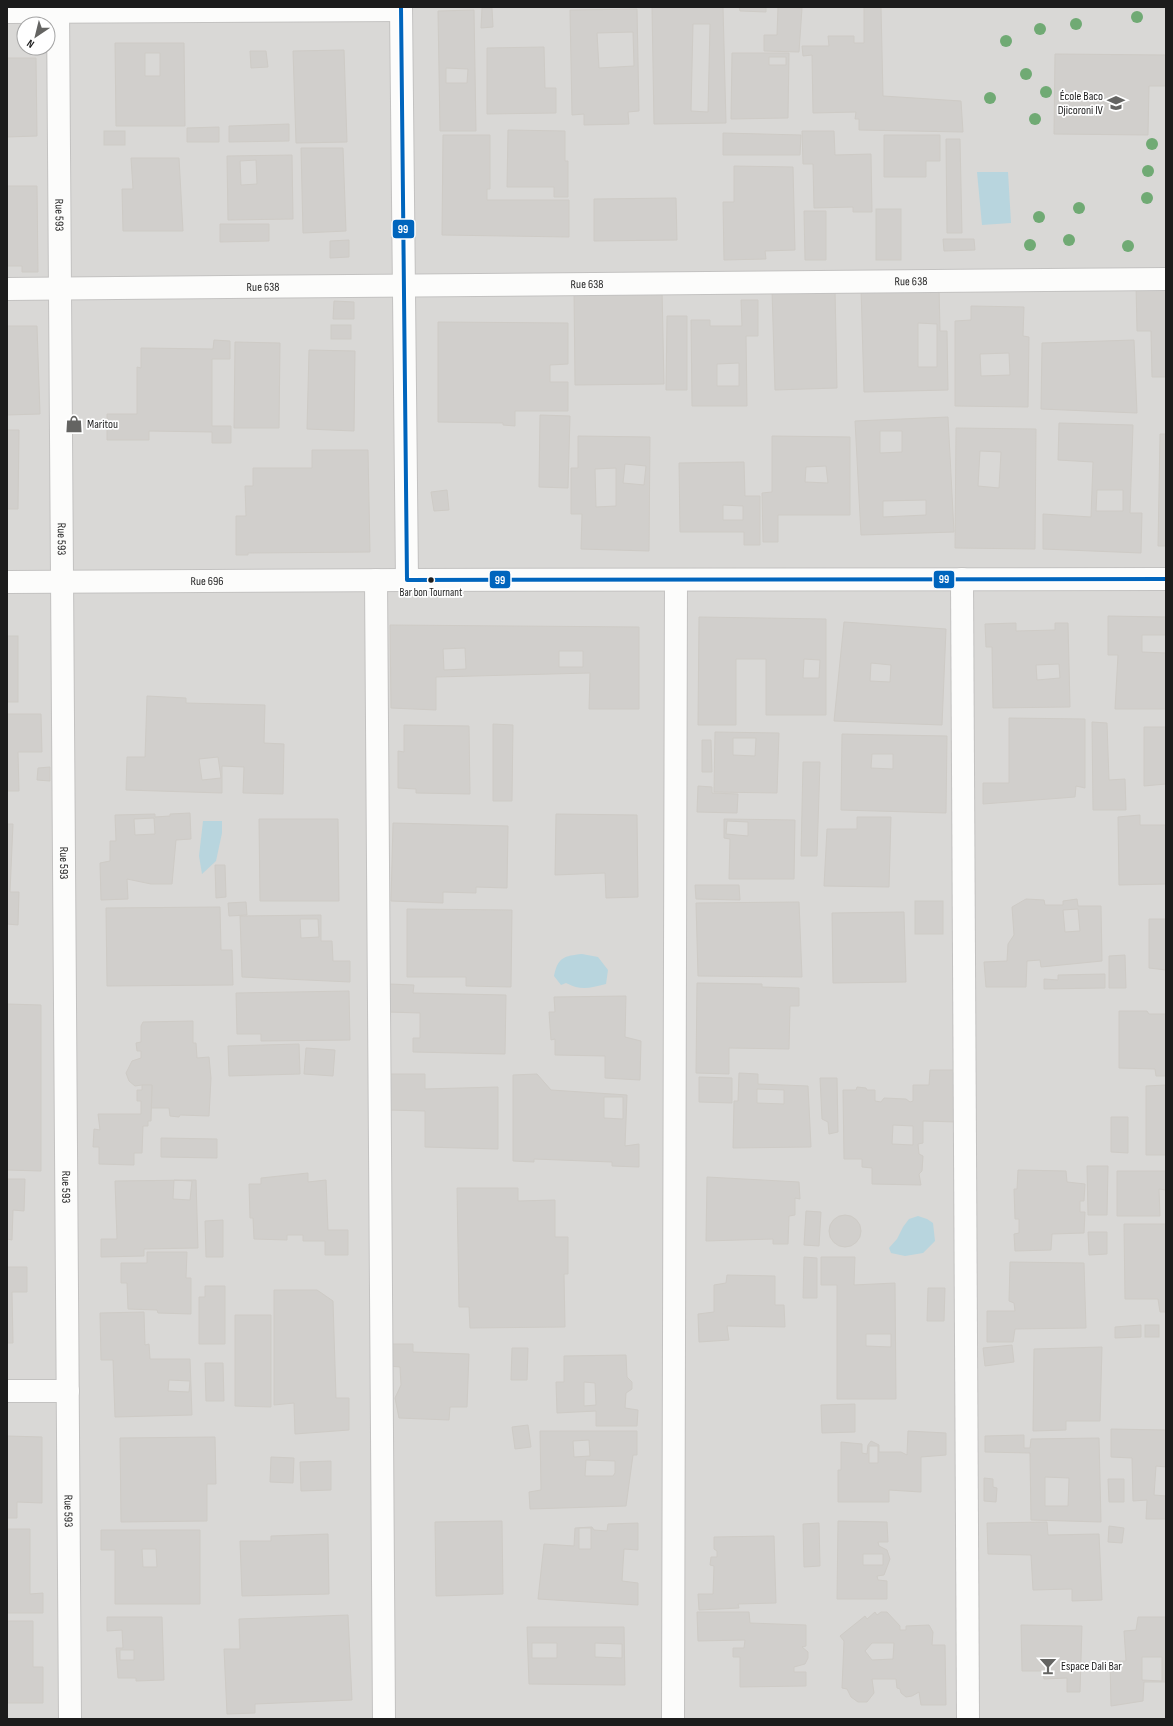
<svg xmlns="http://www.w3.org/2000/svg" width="1173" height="1726" viewBox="0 0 1173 1726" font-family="'Sofia Sans Condensed',sans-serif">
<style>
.residential{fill:#d9d8d6;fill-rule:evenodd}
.water{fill:#b8d5de}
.building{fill:#d1cfcc;stroke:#cecbc6;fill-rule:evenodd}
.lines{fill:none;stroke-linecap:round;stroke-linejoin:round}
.minor-casing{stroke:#c3c2c1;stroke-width:24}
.tertiary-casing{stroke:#c3c2c1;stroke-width:24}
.minor{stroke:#fcfcfb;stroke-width:22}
.tertiary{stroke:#fcfcfb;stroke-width:22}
.bus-1-casing{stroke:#fff;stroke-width:7}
.bus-1{stroke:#0065bd;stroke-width:4}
.tree{fill:#70aa74}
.bus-dot{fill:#1c1c1c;stroke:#fff;stroke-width:1.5}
.labels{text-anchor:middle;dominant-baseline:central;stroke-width:3.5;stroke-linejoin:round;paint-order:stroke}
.bus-label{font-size:11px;fill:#1c1c1c;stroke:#fff}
.poi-label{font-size:12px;fill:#1c1c1c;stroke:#fff;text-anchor:start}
.street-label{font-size:12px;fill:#1c1c1c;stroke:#fff}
.line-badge{stroke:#fff;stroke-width:1.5}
.badge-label{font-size:11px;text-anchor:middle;font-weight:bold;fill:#fff}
</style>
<rect width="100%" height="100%" fill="#eae9e5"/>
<path class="residential" d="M7,7h1159v1712h-1159zM24,24h24v24h-24z"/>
<g class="water">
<polygon points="977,172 1008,172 1011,223 982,225"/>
<polygon points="203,821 222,821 222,833 216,861 202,874 199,856"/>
<path d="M582,954l16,3 10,13 -2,14c-16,4 -25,7 -40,-1l-5,2 -7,-9c4,-19 10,-20 28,-22z"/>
<polygon points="918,1216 927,1219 933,1223 935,1241 923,1253 905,1256 891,1253 889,1248 897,1239 903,1227 909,1219"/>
</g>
<g class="building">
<path d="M652,7h71l3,116 -72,1zM693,24h17l-2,88 -17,-1z"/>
<polygon points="739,7 766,7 766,12 740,11"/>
<polygon points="778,7 802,8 799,52 764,51 764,35 777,35"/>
<polygon points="864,7 881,7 883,96 961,101 963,132 859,130 859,119 855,119 856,112 813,113 812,55 803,56 802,46 829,46 828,36 854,36 854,43 864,43"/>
<polygon points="482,8 492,8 493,27 481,28"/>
<path d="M637,9l2,102 -11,1 1,12 -45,1v-11l-12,1 -2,-105zM633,32l1,34 -35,2 -2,-35z"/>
<path d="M474,10l2,121h-36l-2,-120zM446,68l22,1 -1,14h-21z"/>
<path d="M115,43h69l1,83h-69zM145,53h15v23h-15z"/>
<polygon points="544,47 545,88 556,88 556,113 487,114 487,48"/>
<polygon points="344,50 347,142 296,143 293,51"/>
<polygon points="250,51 266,51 268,67 251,68"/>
<path d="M732,53h57l-1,65 -57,1zM769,57h17v8h-17z"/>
<polygon points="1055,54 1166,55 1166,86 1149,86 1148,135 1054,134"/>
<polygon points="7,58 36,58 37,136 7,137"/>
<polygon points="289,124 289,141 229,142 229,126"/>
<polygon points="219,127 219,142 187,142 187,128"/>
<polygon points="508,130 565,131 565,161 568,161 568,197 554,197 554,187 507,187"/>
<rect x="104" y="131" width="21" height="14"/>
<polygon points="802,131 834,131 835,155 871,154 872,212 853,212 853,207 814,208 813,164 803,164"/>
<polygon points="723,133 801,135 800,155 723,155"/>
<polygon points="443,135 490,135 490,189 487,189 487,200 569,200 569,237 442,235"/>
<polygon points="884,135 940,135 940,161 926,161 926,177 884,177"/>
<polygon points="946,139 960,139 962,233 947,233"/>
<polygon points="301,148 343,148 346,231 303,233"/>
<path d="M292,155l1,64 -65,1 -1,-64zM256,160l1,24 -16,1 -1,-24z"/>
<polygon points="131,158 179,158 183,231 123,231 122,189 133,189"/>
<polygon points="734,166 793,167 795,250 765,251 766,259 724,260 723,202 734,202"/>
<polygon points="7,186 37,186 38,272 22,272 22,266 7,266"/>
<polygon points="676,198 677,240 594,241 594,199"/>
<rect x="876" y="209" width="25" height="51"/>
<polygon points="804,211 826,211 826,260 805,260"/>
<polygon points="220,224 269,224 269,241 220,242"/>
<polygon points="943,239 974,239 975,250 944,251"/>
<polygon points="349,240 349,257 330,258 330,241"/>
<polygon points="1166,282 1166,377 1152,377 1151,331 1137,331 1136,284"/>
<path d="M939,287l1,44h7l1,59 -84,2 -3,-104zM918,323l19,1v43h-19z"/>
<polygon points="662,288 664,384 575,385 574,289"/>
<polygon points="835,289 837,388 775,390 772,290"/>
<path d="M741,300h17v36h-12l1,70h-55l-1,-86h19v6h32zM739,363v23h-22v-22z"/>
<polygon points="334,301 354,302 354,319 333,319"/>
<path d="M971,306l53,1 -1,29 6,1 -1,70 -73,-1v-85l16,-1zM1009,353l1,22 -29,1 -1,-22z"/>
<polygon points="667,316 687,316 687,390 666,390"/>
<polygon points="438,322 568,323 568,364 550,365 550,382 568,382 568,411 515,411 515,426 503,425 503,423 438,422"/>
<rect x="331" y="325" width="20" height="14"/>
<polygon points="7,326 37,326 40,414 7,415"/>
<polygon points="214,340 230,341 230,359 212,359 212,426 231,426 231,443 212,443 212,432 149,431 149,440 107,440 107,414 137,414 137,367 141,368 141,348 213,349"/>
<polygon points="1134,340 1137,413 1041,409 1042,343"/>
<polygon points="235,342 280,343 279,428 234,428"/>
<polygon points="309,350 355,351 354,431 307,429"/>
<polygon points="540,415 570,416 568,488 539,487"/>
<path d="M948,417l6,115 -93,3 -6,-114zM880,431h22v21l-22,1zM926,500v15l-43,2v-16z"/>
<path d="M1059,423l74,2 -3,88h12l-1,40 -98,-4v-35l48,3 2,-55 -35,-2zM1097,490h26v21h-27z"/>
<path d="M956,428l80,1 -1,120 -80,-1zM980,451l21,1 -2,36 -21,-2z"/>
<polygon points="7,430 19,430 18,509 7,509"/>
<polygon points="1160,434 1166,434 1166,546 1158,546"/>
<path d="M578,436l72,1 -1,114 -68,-2 1,-35h-11v-46h7zM625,464l21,2 -2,19 -21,-2zM616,468v38l-20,1 -1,-38z"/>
<path d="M772,436l78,1v78h-72v27h-15l-1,-49 10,-1zM826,466l2,17 -23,-1 1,-15z"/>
<polygon points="312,450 368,450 370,552 248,553 248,555 236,555 236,516 246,516 245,486 253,486 253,468 312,468"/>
<path d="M744,462l1,34h15v49h-16v-13h-64l-1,-69zM723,505l20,1v14h-20z"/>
<polygon points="447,490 449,510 434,511 431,492"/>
<polygon points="1108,616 1166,617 1166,635 1142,635 1142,652 1166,653 1166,709 1115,709 1118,655 1108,655"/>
<path d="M699,617l127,2v96h-60v-56h-30v66h-38zM804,659l16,1 -1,18h-16z"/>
<path d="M844,622l102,7 -4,96 -108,-4zM871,663l20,2 -1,17 -20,-1z"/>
<path d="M1016,623v8l39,-1v-7h13l2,84 -77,1 -1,-61h-6l-1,-23zM1059,664l1,14 -23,2 -1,-15z"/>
<path d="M390,625l249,2v82h-50l1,-36 -154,4v33l-45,-2zM465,648l1,21 -22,1 -1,-21zM559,651h24v16h-24z"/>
<rect x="7" y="636" width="11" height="66"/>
<path d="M147,696l39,2v5l79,2 -1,38 20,1 -1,50 -40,-1 1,-26 -22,-1v27l-96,-3 1,-33h18zM218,757l3,21 -19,2 -3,-21z"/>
<polygon points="7,714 41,714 42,752 18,752 19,791 7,791"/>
<polygon points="1009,718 1085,719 1085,788 1076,786 1075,797 983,804 983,783 1009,783"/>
<polygon points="1092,722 1107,723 1109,780 1125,779 1126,810 1093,810"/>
<polygon points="493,724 513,725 512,801 493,801"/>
<polygon points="404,725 469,726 470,794 416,793 416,789 398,788 398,751 404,752"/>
<polygon points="1144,727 1166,727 1166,784 1144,786"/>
<path d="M715,732l64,1 -2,60 -63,-1zM733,738h23l-1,18 -22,-1z"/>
<path d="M842,734l105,2 -1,77 -105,-3zM872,754h21v15l-22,-1z"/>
<polygon points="702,740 711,740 712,772 702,772"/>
<polygon points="803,762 820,762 817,856 801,856"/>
<polygon points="50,767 50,781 37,780 38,768"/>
<polygon points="698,786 712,787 712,793 738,794 737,813 697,812"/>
<path d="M190,813l1,26 -15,1 -4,44h-21l-24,-5 1,20 -27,1 -1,-37 10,-2v-20h6l-1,-26 40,-1v3l15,-1v-2zM154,818l1,16 -20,1 -1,-16z"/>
<polygon points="556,814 637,815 638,897 606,898 605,873 555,875"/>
<polygon points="1140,815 1140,825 1166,825 1166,884 1119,885 1118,817"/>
<polygon points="857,817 891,817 889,887 824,886 827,829 857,829"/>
<polygon points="259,819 338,819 339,901 260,901"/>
<path d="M724,819l71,1 -1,59h-65l1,-40 -6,-1zM727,821l21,1v14l-22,-2z"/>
<polygon points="393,823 508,826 507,888 476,887 476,893 443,892 443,903 391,901"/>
<polygon points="7,824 13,824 10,892 19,892 18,925 7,924"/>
<polygon points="215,865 225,865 226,897 216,898"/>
<polygon points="695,885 739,885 740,900 696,899"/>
<path d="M1026,899l18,1 1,5h18v-4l14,-2 1,7h23l1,55 -61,6 -1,-7 -13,1 -1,26h-40l-2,-25 23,-1 1,-17 6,-9 -2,-28zM1078,909l2,22 -15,1 -2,-22z"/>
<rect x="915" y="901" width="28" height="33"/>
<polygon points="246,902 247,915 229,916 228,903"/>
<polygon points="799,902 802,977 698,976 696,903"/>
<polygon points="220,907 221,950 232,950 233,985 107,986 106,908"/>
<polygon points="407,909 512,910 511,987 466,986 466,977 407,977"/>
<polygon points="904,912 906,982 833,983 832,913"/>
<path d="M321,915v26h11l1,20h17v21l-108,-5 -2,-61zM300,919h18l1,18 -18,1z"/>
<polygon points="1149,919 1166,919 1166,970 1149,968"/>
<polygon points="1125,955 1126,988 1109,988 1109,956"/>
<polygon points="1105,974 1105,988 1044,989 1044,979 1058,980 1058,975"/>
<polygon points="697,983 762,984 762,987 799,988 799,1006 790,1006 789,1049 729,1048 729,1074 696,1073"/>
<polygon points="389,984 414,985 413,993 506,995 505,1054 413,1052 413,1038 420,1038 420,1013 388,1012"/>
<polygon points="349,991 350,1040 261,1041 261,1034 237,1034 236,993"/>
<polygon points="626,996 625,1037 641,1041 640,1080 605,1078 605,1056 555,1055 555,1039 551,1040 549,1012 555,1012 554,997"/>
<polygon points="7,1004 41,1005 41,1171 7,1170"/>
<polygon points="1119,1011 1147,1011 1149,1014 1166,1014 1166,1076 1156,1076 1155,1069 1119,1068"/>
<polygon points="193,1021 193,1043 196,1043 197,1058 209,1057 211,1078 209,1116 180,1115 179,1117 170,1116 169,1108 151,1108 152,1085 142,1085 135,1086 129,1081 126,1073 132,1061 141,1058 141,1051 137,1051 136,1043 141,1042 141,1026 143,1022"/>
<polygon points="299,1044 300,1074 229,1076 228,1046"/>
<polygon points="306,1048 335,1050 333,1076 304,1074"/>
<path d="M930,1070h28l-2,52 -33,-1v22l-5,1 1,10 4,2 -1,15 -3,3 2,11 -49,-1v-16l-10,-1v-8h-18l-1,-69h13l1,-3 9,1 1,2h8v11l6,1 3,-4 22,1 4,3 3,-1v-16h16zM893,1125l20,1v19l-21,-1z"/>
<path d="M739,1073l19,1v10l50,2 3,61 -78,1 1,-47h4zM757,1089l27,1v14l-27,-1z"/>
<polygon points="390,1074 425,1074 425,1089 498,1087 498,1149 425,1147 425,1111 389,1110"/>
<path d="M537,1074l14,16 76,5 -2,51 14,-2v23l-27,-1v-4l-78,-3v3l-21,-1v-86zM604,1097h19v22l-19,-1z"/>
<polygon points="699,1077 732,1078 732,1103 699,1102"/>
<polygon points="820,1078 837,1078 838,1132 829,1134 828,1122 822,1119"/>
<polygon points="142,1085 152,1085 151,1121 148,1121 148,1126 143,1126 142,1153 134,1153 134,1165 99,1164 99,1147 93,1147 94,1129 100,1130 98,1114 141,1114 141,1101 137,1101 137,1090 142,1090"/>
<polygon points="1166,1085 1166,1155 1146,1155 1146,1086"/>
<polygon points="1111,1117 1128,1117 1128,1153 1111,1152"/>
<polygon points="161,1138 217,1139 217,1158 161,1157"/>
<polygon points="1087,1166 1108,1166 1107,1215 1088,1215"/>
<polygon points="1018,1170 1066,1171 1067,1182 1085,1184 1084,1201 1080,1201 1080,1212 1085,1212 1084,1233 1052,1234 1051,1250 1015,1251 1014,1234 1019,1233 1019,1219 1015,1219 1014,1189 1017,1189"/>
<polygon points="1117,1171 1166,1171 1166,1190 1159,1189 1160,1216 1117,1216"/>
<polygon points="308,1173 308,1182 326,1180 328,1230 348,1230 348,1255 325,1255 325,1241 303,1241 303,1235 287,1235 287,1240 254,1239 253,1218 250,1218 249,1184 261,1184 261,1178"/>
<polygon points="707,1177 799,1182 800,1199 795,1198 795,1215 789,1216 788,1244 773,1244 773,1239 706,1241"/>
<polygon points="7,1179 25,1179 24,1211 13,1210 12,1240 7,1239"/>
<path d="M196,1180l2,68 -54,1v7l-43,1v-18h16l-2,-58zM174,1180l18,1 -2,19 -17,-1z"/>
<polygon points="457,1188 518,1188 518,1201 555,1200 555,1237 568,1237 568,1274 564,1274 565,1327 470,1328 469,1307 459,1307"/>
<polygon points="806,1211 821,1212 819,1246 804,1245"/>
<circle cx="845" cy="1231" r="16"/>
<polygon points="223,1220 223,1257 206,1257 205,1221"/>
<polygon points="1124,1224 1166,1224 1166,1312 1160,1312 1158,1299 1125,1299"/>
<polygon points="1088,1232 1107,1232 1107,1254 1089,1255"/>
<polygon points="147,1252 187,1252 186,1278 191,1278 191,1314 158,1313 157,1310 128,1309 127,1283 121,1283 121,1263 147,1263"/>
<polygon points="804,1257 817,1258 817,1298 803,1298"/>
<path d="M821,1257h34l-1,28 41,-2 1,116h-59v-114h-16zM866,1334h25v13l-25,-1z"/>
<polygon points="1010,1262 1084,1263 1086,1328 1015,1329 1013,1342 987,1342 987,1311 1015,1311 1014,1303 1009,1301"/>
<polygon points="7,1267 27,1267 27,1292 12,1292 13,1343 7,1343"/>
<polygon points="727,1275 775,1276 775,1305 784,1305 785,1327 727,1326 729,1340 699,1342 698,1314 714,1312 714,1285 726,1283"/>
<polygon points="205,1286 225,1286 225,1344 199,1344 199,1297 205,1297"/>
<polygon points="928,1288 945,1288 944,1321 927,1321"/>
<polygon points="274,1290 317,1290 333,1301 336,1398 349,1398 349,1430 295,1434 294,1403 274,1405"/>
<path d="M144,1312l1,33 4,-1 1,15h40l2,56 -77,2 -2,-57h-12l-1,-47zM169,1380l21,1 -1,11 -21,-1z"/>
<polygon points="235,1315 271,1315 271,1407 235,1406"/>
<polygon points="1141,1325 1141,1337 1115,1338 1115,1327"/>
<rect x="1145" y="1325" width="14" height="12"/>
<polygon points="390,1344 413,1344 413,1352 469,1354 467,1407 450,1407 449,1420 399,1418 395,1398 401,1385 400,1367 389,1366"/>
<polygon points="1012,1345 1014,1362 985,1366 983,1348"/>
<polygon points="1102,1347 1100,1421 1066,1421 1066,1430 1033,1431 1034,1349"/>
<polygon points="512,1348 528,1348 527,1380 511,1380"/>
<path d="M626,1355l1,22 5,5v7l-6,4 -1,15 13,2 -1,16h-41v-15l-39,2 -1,-31h8v-26zM584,1382l11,1 1,22 -12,1z"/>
<polygon points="205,1363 223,1363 224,1401 206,1401"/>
<polygon points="855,1404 855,1432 822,1433 821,1405"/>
<polygon points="528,1425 531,1447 515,1449 512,1427"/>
<polygon points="1111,1429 1166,1430 1166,1467 1156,1466 1154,1495 1166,1496 1166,1519 1146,1519 1147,1500 1133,1501 1132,1458 1111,1457"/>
<path d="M540,1431h97v24h-4l-7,51 -96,3 -1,-17 12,-2zM589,1440l1,16 -16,1 -1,-16zM586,1460l29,1v12l-2,3h-28z"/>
<path d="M908,1431l38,2v22l-25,2v35l-32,-2v12h-51v-32h3v-28l21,2v9l5,1 1,-9 3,-4 8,4v7h22l6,3zM869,1446h9v17h-9z"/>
<path d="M1024,1435v13h6l1,-9 68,-1 2,84 -70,-2 -1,-67 -45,-1v-16zM1045,1477l24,1 -1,28h-23z"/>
<polygon points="7,1436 42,1437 42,1503 17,1502 17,1518 7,1518"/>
<polygon points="215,1437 216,1484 207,1484 207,1521 121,1522 120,1438"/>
<polygon points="271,1457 294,1458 293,1483 270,1482"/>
<polygon points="331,1461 331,1490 301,1491 300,1462"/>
<polygon points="984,1478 993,1479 993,1487 997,1488 996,1502 984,1501"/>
<polygon points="1108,1479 1124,1479 1124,1502 1109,1502"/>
<polygon points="502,1521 503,1594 436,1596 435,1522"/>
<path d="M838,1521l49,1 1,20h-10l1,4 8,4 3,9 -6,16 -7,1 1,4 9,1v18h-50zM863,1554h20v11h-20z"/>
<polygon points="1047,1522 1048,1535 1099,1534 1102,1600 1072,1601 1072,1589 1033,1590 1031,1555 988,1554 987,1523"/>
<path d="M638,1523v27l-14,-1 -2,32 16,2v22l-100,-6 6,-55 30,2 1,-18 17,-1 2,3 13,1 1,-7zM579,1528h12v21h-12z"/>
<polygon points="819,1523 820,1566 804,1567 803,1524"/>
<polygon points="1109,1526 1124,1528 1122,1543 1108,1542"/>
<polygon points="7,1529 30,1529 30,1594 43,1593 43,1613 7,1613"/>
<path d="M101,1530h99v74h-85v-54h-14zM142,1549h14l1,18h-14z"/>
<polygon points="328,1534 329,1594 242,1596 240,1541 271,1541 271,1536"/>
<polygon points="774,1536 776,1603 738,1604 739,1608 699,1610 698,1594 713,1594 714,1566 710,1565 711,1557 717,1557 717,1551 714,1549 714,1537"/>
<polygon points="697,1612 749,1612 750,1623 806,1625 806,1646 802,1647 808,1652 808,1658 805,1664 794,1667 794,1672 806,1672 806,1686 740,1687 740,1657 733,1657 733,1648 744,1648 745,1640 698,1641"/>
<path d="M875,1612l2,3 4,-3h6l13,14v4h6v-4l23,-1 4,7 -1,13h13l1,60h-25l-2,-13 -7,4 -6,1 -5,-4 -1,-4 -3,-1 -1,-9h-24l2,14 -7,9h-9l-7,-5 -4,-8 -5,-1 2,-47 -4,-5 25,-20 2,3zM872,1643h22l-1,16 -21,1 -7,-9z"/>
<polygon points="348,1615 352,1700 255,1704 255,1713 227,1714 224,1649 240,1649 239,1619"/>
<path d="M107,1617h55l2,63 -28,1v-3h-18l-2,-30h7l-1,-18 -15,1zM120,1650h14v10h-14z"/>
<path d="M1138,1617h28v65h-22l-1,19 -32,5 -1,-45h16l-2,-30 12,-1zM1142,1657h20v24l-20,-1z"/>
<polygon points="7,1621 33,1621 33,1667 43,1667 43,1703 7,1703"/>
<polygon points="1021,1625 1082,1626 1080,1692 1067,1692 1067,1678 1044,1679 1042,1671 1022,1671"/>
<path d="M527,1627h97l1,58 -96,-1zM532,1643h25v15h-25zM595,1643l27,1v14l-27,-1z"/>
</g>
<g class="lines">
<g class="minor-casing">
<g id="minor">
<path id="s1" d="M58,7l12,1712"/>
<polyline points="7,12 401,10"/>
<path id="s2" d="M7,289l1159,-10"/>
<polyline points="962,579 968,1719"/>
<polyline points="376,580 384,1719"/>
<path id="s3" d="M7,582l400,-2"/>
<polyline points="7,1391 68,1391"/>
<polyline points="673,1719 676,580"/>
</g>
</g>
<g class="tertiary-casing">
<polyline id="tertiary" points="401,7 407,580 1166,579"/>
</g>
<use href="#minor" class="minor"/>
<use href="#tertiary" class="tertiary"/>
<g class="bus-1-casing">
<polyline id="bus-1" points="401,7 407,580 1166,579"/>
</g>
<use href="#bus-1" class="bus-1"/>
</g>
<g class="tree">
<circle cx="1137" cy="17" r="6"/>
<circle cx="1076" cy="24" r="6"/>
<circle cx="1040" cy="29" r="6"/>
<circle cx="1006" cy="41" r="6"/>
<circle cx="1026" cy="74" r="6"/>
<circle cx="1046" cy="92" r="6"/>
<circle cx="990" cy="98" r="6"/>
<circle cx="1035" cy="119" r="6"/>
<circle cx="1152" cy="144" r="6"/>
<circle cx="1148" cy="171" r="6"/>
<circle cx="1147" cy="198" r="6"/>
<circle cx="1079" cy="208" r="6"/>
<circle cx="1039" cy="217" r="6"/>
<circle cx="1069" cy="240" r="6"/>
<circle cx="1030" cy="245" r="6"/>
<circle cx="1128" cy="246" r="6"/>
</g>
<defs>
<g id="school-bare" transform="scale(1.38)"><path d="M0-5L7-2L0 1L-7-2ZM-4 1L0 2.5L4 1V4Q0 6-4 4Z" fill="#646462" stroke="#fff" stroke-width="2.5" paint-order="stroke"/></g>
<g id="shop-bare" transform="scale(1.38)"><path d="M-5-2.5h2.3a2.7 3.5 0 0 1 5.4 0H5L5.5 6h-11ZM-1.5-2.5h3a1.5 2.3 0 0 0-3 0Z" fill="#646462" stroke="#fff" stroke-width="2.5" paint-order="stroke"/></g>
<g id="bar-bare" transform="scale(1.38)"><path d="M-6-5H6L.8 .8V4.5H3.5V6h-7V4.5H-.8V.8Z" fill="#646462" stroke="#fff" stroke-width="2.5" paint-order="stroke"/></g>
</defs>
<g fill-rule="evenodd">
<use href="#school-bare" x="1116" y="103"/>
<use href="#shop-bare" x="74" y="424"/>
<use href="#bar-bare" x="1048" y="1666"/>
</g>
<circle class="bus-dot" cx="431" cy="580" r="3.5"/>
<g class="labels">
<g class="bus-label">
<text x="431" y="592">Bar bon Tournant</text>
</g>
<g class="poi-label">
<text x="1103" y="96" text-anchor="end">École Baco<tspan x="1103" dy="14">Djicoroni IV</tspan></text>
<text x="87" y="424">Maritou</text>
<text x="1061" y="1666">Espace Dali Bar</text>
</g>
<g class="street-label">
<text stroke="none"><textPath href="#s1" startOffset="208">Rue 593</textPath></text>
<text stroke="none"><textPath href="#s2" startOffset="904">Rue 638</textPath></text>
<text stroke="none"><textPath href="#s2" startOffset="580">Rue 638</textPath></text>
<text stroke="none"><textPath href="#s2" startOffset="256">Rue 638</textPath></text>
<text stroke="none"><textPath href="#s1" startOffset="532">Rue 593</textPath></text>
<text stroke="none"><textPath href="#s3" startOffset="200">Rue 696</textPath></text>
<text stroke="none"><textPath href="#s1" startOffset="856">Rue 593</textPath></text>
<text stroke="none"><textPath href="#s1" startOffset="1180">Rue 593</textPath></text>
<text stroke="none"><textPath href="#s1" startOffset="1504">Rue 593</textPath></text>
</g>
</g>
<g class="line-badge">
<rect x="392" y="219" width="23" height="20" rx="4" fill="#0065bd"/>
<rect x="933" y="570" width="22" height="19" rx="4" fill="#0065bd"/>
<rect x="489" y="570" width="22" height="19" rx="4" fill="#0065bd"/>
</g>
<g class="badge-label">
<text x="403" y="233">99</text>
<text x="944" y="583">99</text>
<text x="500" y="584">99</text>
</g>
<rect width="1173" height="1726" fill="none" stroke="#1c1c1c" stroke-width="16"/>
<g transform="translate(36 36) rotate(215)"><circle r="19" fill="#ffffff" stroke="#a4a4a4"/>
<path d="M0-3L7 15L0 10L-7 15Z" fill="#646462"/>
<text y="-6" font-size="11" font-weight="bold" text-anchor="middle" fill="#1c1c1c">N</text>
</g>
</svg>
